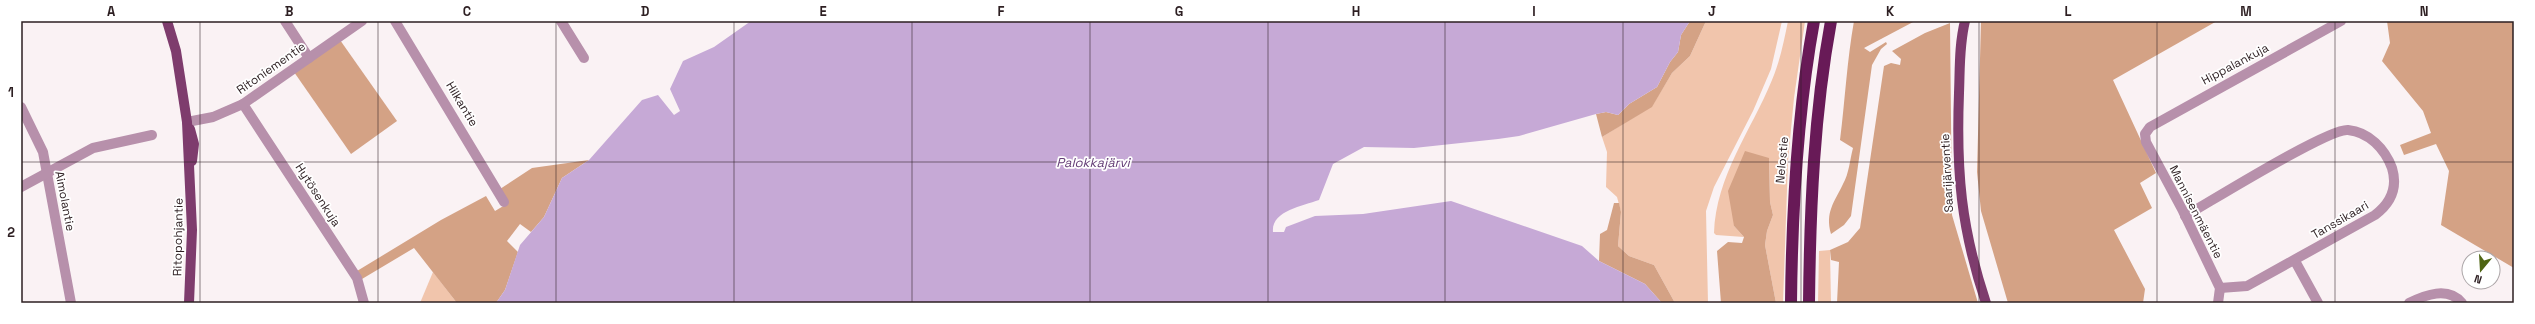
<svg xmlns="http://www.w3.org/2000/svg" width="2535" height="324" viewBox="0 0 2535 324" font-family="'Space Grotesk',sans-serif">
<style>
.green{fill:#f1c5ac}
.forest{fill:#d4a285}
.water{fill:#c6a9d6}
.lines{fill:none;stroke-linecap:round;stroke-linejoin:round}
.minor{stroke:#b790ab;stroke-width:10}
.major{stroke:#7e3c6d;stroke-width:10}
.highway{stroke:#681a57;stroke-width:12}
.grid{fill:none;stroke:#2d1f22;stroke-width:1;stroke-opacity:0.55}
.labels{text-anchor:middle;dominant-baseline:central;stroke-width:3.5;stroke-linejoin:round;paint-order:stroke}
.street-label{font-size:12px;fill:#2d1f22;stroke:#fff}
.water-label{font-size:13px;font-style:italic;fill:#643d76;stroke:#fff}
.neatline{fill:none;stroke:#2d1f22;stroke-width:1.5}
.grid-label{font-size:13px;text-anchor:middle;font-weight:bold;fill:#2d1f22}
</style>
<rect width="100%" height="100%" fill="#faf2f4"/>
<g class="green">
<polygon points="1706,21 1782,21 1771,69 1753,111 1714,187 1706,211 1708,303 1675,303 1654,265 1629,256 1618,246 1621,212 1617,197 1606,187 1607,152 1602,137 1652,106 1672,73 1690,56"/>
<path d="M1788,21h17l-11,77 -6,63 -5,142h-7l-11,-58 2,-14 6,-16 -3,-13 -1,-44 -35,68 10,11 -28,-2 -2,-2c2,-57 37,-102 58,-153 8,-19 12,-39 16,-59z"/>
<polygon points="1830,250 1831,303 1818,303 1819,251"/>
<polygon points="433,272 457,303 420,303"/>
</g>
<g class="forest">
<polygon points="1690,21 1706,21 1690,56 1672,73 1652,107 1602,137 1596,114 1606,112 1618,115 1629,104 1657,87 1670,62 1678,52 1681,35"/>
<path d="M1854,21h61l-51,27 6,4 16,-10 1,2 -6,5 -9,16 -21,151 -7,9 -13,9c-6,-22 3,-31 12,-50 6,-10 7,-25 10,-36l-13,-8c5,-40 7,-80 14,-119z"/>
<polygon points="1981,21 2217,21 2113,80 2156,173 2140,183 2152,208 2114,230 2145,289 2143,303 2008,303 1981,211 1977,172"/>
<polygon points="2387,21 2514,21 2514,268 2441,225 2449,171 2436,144 2404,155 2400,145 2431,133 2423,111 2382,61 2390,43"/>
<polygon points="1950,23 1952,215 1978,303 1837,303 1839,262 1831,260 1830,250 1848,242 1860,228 1884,66 1891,63 1900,65 1901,59 1892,51 1925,33"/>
<polygon points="340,40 397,121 351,154 294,72"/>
<polygon points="1745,151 1769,158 1770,202 1773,215 1767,231 1765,245 1776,303 1721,303 1717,251 1728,242 1742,243 1744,237 1734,226 1728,191"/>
<polygon points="589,160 562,178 544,217 531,232 520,224 507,241 518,252 505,290 496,303 457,303 414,248 362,279 357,271 441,220 486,196 495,211 505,205 500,189 532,168"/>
<polygon points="1614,203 1619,203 1621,212 1618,246 1629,256 1654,265 1675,303 1662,303 1645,284 1599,261 1600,234 1607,230"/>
</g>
<path class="water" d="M751,21h939l-9,14 -3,17 -8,10 -13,25 -28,17 -11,11 -12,-3 -10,2 -77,22 -21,3 -84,9 -50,-1 -31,17 -14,36c-17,6 -48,11 -46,32h11l2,-5 29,-11 48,-2 88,-13 131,45 17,15 46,23 17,19h-1166l9,-13 15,-45 24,-28 18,-39 27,-18 53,-60 16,-5 16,20 6,-4 -10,-22 13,-28 31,-14z"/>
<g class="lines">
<g class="minor">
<polyline points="285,21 309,58"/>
<polyline points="395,21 504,202"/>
<polyline points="561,21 584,58"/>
<polyline points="243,104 357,278 364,303"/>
<polyline points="21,107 43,152 71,303"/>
<polyline points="187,122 213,117 243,104 362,21"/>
<polyline points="21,187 93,148 152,135"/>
<path d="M2185,216c25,-14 143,-88 163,-86 21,2 37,19 44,38 6,20 -1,35 -17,47l-128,71 -27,2"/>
<polyline points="2295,261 2318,303"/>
<polyline points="2218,303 2220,288 2183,211 2146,142 2145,134 2150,127 2341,21"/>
<path d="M2409,303c16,-8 39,-17 53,0"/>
</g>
<g class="major">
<polyline points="167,21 176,51 187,122 192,230 189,303"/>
<path d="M1965,21c-6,24 -5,48 -6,72 -3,79 2,135 27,210"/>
<polyline points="190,129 194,144 192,161"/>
</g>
<g class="highway">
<path d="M1791,303c1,-95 6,-189 23,-282"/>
<path d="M1809,303c1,-95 5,-189 22,-282"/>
</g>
</g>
<path class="grid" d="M200,21v282M378,21v282M556,21v282M734,21v282M912,21v282M1090,21v282M1268,21v282M1445,21v282M1623,21v282M1801,21v282M1979,21v282M2157,21v282M2335,21v282M21,162h2493"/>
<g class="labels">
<g class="street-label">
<text transform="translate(2235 64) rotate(-28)">Hippalankuja</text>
<text transform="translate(271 68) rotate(-35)">Ritoniementie</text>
<text transform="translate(462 104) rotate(59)">Hilkantie</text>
<text transform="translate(1782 160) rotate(-85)">Nelostie</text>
<text transform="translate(1947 173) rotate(-93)">Saarijärventie</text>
<text transform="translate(318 195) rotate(57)">Hytösenkuja</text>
<text transform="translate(65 201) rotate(79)">Aimolantie</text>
<text transform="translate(2196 212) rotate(63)">Mannisenmäentie</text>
<text transform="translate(2340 220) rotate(-30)">Tanssikaari</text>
<text transform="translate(178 237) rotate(-89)">Ritopohjantie</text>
</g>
<g class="water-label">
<text x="1093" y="162">Palokkajärvi</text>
</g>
</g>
<rect width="2535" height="324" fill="none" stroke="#ffffff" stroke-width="44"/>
<g transform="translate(2481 270) rotate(198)"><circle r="19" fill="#ffffff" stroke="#aba5a7"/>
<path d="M0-3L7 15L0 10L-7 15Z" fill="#4f6513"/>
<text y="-6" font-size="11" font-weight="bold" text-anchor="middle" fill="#2d1f22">N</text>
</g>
<rect x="22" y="22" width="2491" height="280" class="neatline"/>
<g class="grid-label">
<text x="111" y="16">A</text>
<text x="289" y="16">B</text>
<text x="467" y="16">C</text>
<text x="645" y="16">D</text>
<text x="823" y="16">E</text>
<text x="1001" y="16">F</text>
<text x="1179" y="16">G</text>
<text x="1356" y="16">H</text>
<text x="1534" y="16">I</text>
<text x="1712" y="16">J</text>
<text x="1890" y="16">K</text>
<text x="2068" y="16">L</text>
<text x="2246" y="16">M</text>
<text x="2424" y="16">N</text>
<text x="11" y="97">1</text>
<text x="11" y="237">2</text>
</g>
</svg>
